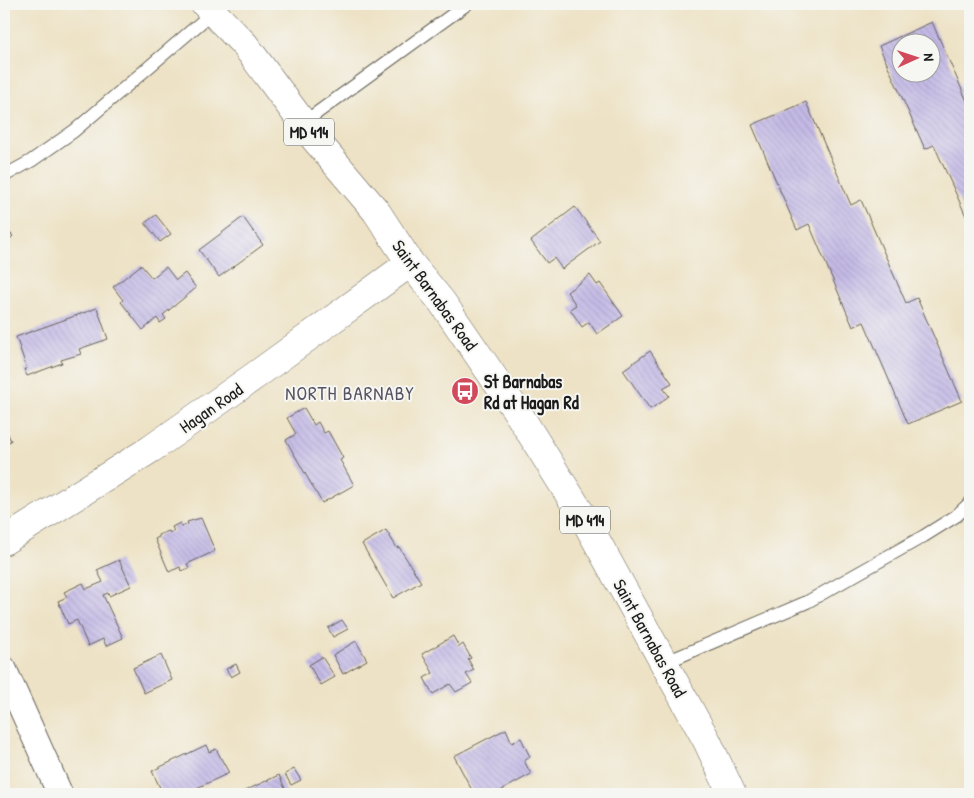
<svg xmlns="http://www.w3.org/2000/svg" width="974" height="798" viewBox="0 0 974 798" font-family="'Patrick Hand',sans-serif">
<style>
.building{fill:url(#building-back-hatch);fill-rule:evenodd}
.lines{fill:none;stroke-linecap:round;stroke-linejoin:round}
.lane-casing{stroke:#656157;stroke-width:14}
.street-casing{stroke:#656157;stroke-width:27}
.secondary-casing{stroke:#656157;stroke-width:29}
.primary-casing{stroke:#656157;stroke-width:29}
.lane{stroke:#fff;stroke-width:12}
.street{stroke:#fff;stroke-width:25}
.secondary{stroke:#fff;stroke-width:28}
.primary{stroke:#fff;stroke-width:28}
.labels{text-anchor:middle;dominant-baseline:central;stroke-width:4;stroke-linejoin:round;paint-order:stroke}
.shield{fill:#f6f6f2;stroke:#5d5d5c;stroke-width:1}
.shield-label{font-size:16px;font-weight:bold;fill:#1c1c1c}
.street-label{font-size:18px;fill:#1c1c1c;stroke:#f6f6f2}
.poi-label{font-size:18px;font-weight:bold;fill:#1c1c1c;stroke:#f6f6f2;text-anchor:start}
.neighbourhood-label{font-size:19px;letter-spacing:1px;fill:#575363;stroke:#f6f6f2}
</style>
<defs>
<pattern id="building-back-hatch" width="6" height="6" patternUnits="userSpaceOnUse" patternTransform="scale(1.25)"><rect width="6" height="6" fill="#c4bae6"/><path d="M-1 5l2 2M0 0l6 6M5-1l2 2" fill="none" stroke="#a89fc5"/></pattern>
</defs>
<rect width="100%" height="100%" fill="#f6f6f2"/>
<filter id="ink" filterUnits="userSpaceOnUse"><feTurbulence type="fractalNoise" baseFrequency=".02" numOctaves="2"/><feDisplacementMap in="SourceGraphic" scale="10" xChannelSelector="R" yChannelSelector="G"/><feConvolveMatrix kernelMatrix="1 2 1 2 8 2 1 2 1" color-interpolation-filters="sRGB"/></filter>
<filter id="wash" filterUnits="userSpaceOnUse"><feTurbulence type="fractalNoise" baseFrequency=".0096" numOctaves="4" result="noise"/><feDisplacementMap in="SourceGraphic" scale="20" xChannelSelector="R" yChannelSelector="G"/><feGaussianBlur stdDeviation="1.12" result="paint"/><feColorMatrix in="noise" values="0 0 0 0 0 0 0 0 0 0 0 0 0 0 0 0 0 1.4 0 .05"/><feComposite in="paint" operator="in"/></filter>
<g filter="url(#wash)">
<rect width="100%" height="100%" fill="#ede2c5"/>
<g id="blocks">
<g class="building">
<path d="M932,22l38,86v117l-36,-80 -9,4 -46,-103zM902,42h30v30h-30z"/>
<polygon points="806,102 851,205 861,200 906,303 917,298 962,401 908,424 864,322 853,327 809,224 797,230 752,125"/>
<polygon points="575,207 600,241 562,269 554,258 547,263 531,241"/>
<polygon points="156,215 171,234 160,242 145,223"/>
<polygon points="243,217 263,245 219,277 199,250"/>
<polygon points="4,227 13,236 4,245"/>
<polygon points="141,265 152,278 166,267 176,280 185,273 196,288 163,315 166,319 160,323 157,318 143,330 121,302 123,300 113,287"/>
<polygon points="590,275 597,285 600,283 623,316 597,334 589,322 582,327 570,309 576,305 567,292"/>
<polygon points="97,308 108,339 79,349 81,354 61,360 62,363 27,376 24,369 27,369 16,337"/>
<polygon points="650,351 672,383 663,388 669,396 662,401 662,402 650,409 623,370"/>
<polygon points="304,408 314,425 318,422 324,433 328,431 343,458 340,460 354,485 322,503 286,440 296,434 287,418"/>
<polygon points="4,425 11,441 4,444"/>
<polygon points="201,518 215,551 187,564 189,568 181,571 180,567 169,572 155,539 159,537 158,535 169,531 170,533 174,531 172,527 180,523 181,527 188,524 187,522"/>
<polygon points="386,530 397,548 399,547 421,582 393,598 362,544"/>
<polygon points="119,560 131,586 109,596 108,593 103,595 123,638 106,646 103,639 88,646 77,620 68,624 58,601 67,597 64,592 83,583 86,589 103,582 97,570"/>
<polygon points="342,620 348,629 333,637 328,628"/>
<polygon points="453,636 459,647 463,644 471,658 468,659 474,670 466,674 472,683 456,692 450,684 433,694 424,678 433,673 422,654"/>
<polygon points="356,641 367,660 343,674 333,655"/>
<polygon points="161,655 172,680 144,693 133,668"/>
<polygon points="322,657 335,677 321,685 309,665"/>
<polygon points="236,664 240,672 231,677 226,669"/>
<polygon points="506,729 512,743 521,738 530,757 524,761 531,774 495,794 474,794 454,756"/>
<polygon points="206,745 209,752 216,749 229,773 184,794 163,794 152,771"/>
<polygon points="294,769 301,780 291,785 285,774"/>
<polygon points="279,775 287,793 284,794 238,794"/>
</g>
</g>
</g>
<g filter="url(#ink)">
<use href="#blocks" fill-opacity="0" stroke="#656157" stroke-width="1"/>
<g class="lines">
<g class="lane-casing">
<g id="lane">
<polyline points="303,123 467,4"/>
<polyline points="4,176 31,161 74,131 212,13"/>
<polyline points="664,663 807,602 924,536 956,516 970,503"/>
</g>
</g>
<g class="street-casing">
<polyline id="street" points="4,669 60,794"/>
</g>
<g class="secondary-casing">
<polyline id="secondary" points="4,541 151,449 256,375 410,263"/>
</g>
<g class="primary-casing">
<polyline id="primary" points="205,4 245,45 314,138 376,211 410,263 442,302 518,413 585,520 707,741 732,794"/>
</g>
<use href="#lane" class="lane"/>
<use href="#street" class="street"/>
<use href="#secondary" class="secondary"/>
<use href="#primary" class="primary"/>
</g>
</g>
<defs>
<g id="bus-disc" transform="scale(1.4375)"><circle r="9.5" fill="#d1495b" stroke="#f6f6f2"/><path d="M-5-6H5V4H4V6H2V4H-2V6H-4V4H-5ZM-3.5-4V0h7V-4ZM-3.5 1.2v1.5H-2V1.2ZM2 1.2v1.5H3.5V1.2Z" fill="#fff"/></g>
</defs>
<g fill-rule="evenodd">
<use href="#bus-disc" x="465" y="391"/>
</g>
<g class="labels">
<g class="shield">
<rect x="284" y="118.5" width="50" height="27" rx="4"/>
<rect x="560" y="506.5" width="50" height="27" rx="4"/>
</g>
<g class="shield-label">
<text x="309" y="132">MD 414</text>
<text x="585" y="520">MD 414</text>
</g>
<g class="street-label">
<text transform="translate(435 295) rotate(54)">Saint Barnabas Road</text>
<text transform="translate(211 408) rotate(-35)">Hagan Road</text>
<text transform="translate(650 638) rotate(61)">Saint Barnabas Road</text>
</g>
<g class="poi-label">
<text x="484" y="381">St Barnabas<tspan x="484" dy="21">Rd at Hagan Rd</tspan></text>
</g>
<g class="neighbourhood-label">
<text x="350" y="393">NORTH BARNABY</text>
</g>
</g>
<rect width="974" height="798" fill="none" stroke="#f6f6f2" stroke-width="20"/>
<g transform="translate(916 58) rotate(87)"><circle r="24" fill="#f6f6f2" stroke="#9f9f9c"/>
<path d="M0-4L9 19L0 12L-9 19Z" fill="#d1495b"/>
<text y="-8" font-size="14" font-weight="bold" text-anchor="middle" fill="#1c1c1c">N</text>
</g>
</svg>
